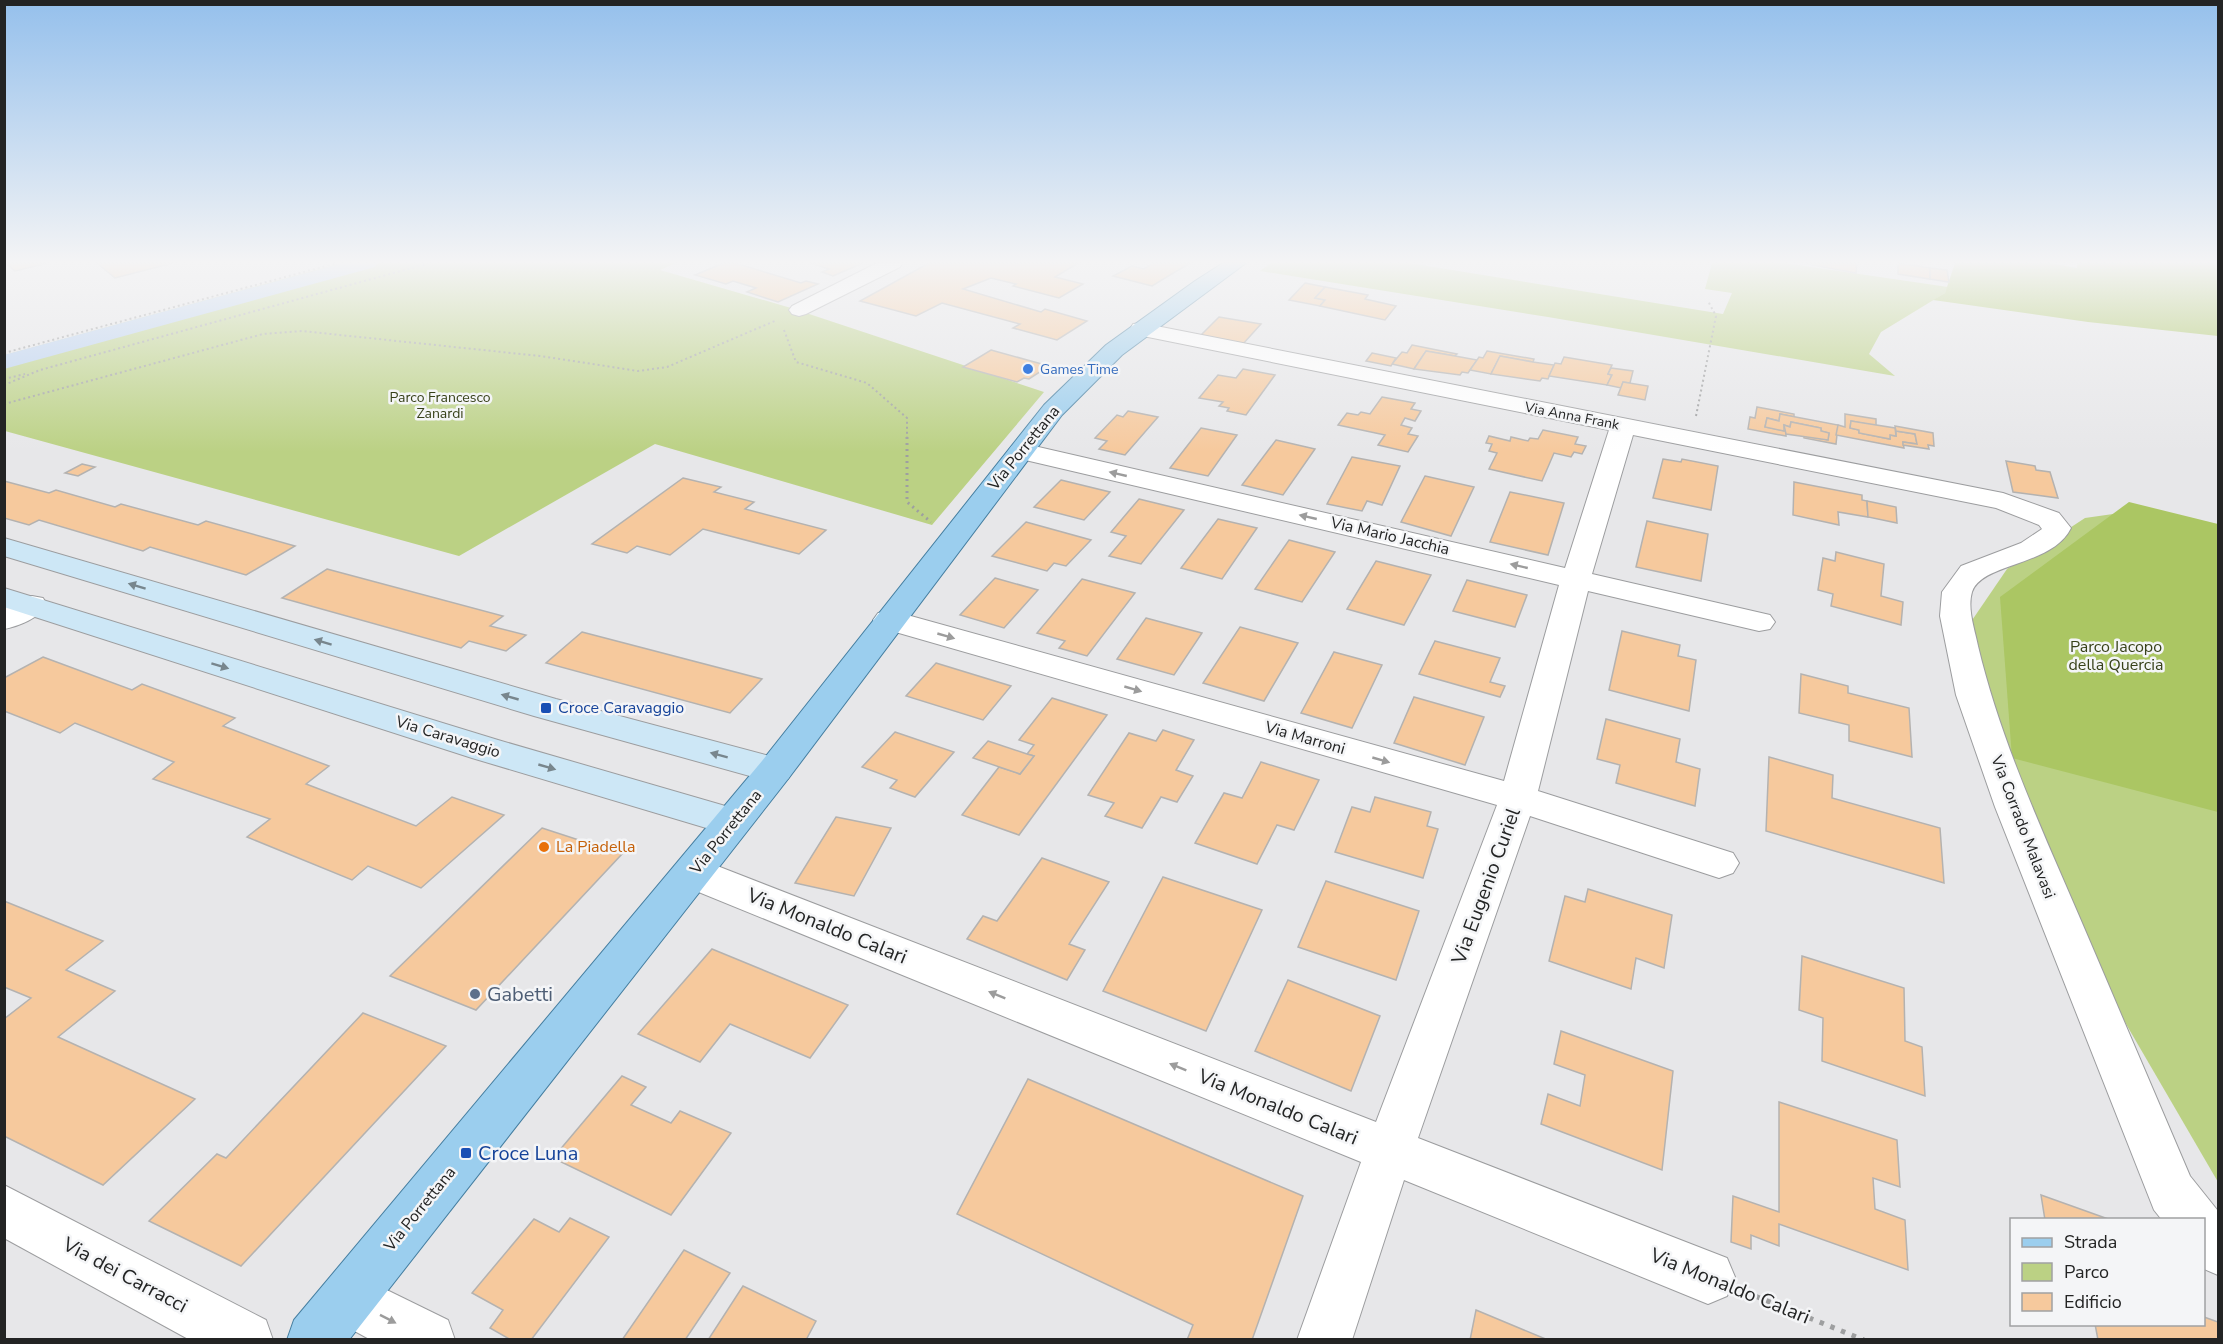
<svg xmlns="http://www.w3.org/2000/svg" width="2223" height="1344" viewBox="0 0 2223 1344" font-family="'Nunito Sans',sans-serif">
<style>
.green{fill:#bbd184}
.forest{fill:#abc663}
.lines{fill:none;stroke-linecap:round;stroke-linejoin:round}
.canal{fill:#b9d1f1;fill-rule:evenodd}
.building{fill:#f6c99d;stroke:#b4b2b0;stroke-width:1.5}
.street-casing{stroke:#9c9d9f;stroke-width:2}
.secondary-casing{stroke:#9c9d9f;stroke-width:2}
.primary-casing{stroke:#457ea0;stroke-width:2}
.path-far2{stroke:#9e9fa0;stroke-width:2;stroke-dasharray:2 3;stroke-linecap:butt}
.path-far1{stroke:#9e9fa0;stroke-width:3;stroke-dasharray:2 4;stroke-linecap:butt}
.path{stroke:#9e9fa0;stroke-width:5;stroke-dasharray:4.5 7;stroke-linecap:butt}
.street{fill:#fff;fill-rule:evenodd}
.secondary{fill:#cde7f6;fill-rule:evenodd}
.primary{fill:#9bceee;fill-rule:evenodd}
.oneway{fill:#9c9c9c}
.oneway2{fill:#78868d}
.shop-dot{fill:#3f7fe0;stroke:#f4f5f7;stroke-width:2}
.transit-dot{fill:#1a4fb4;stroke:#f4f5f7;stroke-width:2}
.food-dot{fill:#e8710a;stroke:#f4f5f7;stroke-width:2}
.service-dot{fill:#5c6f8a;stroke:#f4f5f7;stroke-width:2}
.labels{text-anchor:middle;dominant-baseline:central;stroke-width:5;stroke-linejoin:round;paint-order:stroke}
.far-shop-label{font-size:14px;fill:#366cbe;stroke:#f4f5f7;text-anchor:start}
.far-park-label{font-size:14px;fill:#374119;stroke:#f4f5f7}
.far-street-label{font-size:14px;fill:#232424;stroke:#f4f5f7}
.street-label{font-size:16px;fill:#232424;stroke:#f4f5f7}
.park-label{font-size:16px;fill:#374119;stroke:#f4f5f7}
.transit-label{font-size:16px;fill:#164399;stroke:#f4f5f7;text-anchor:start}
.food-label{font-size:16px;fill:#c56008;stroke:#f4f5f7;text-anchor:start}
.near-street-label{font-size:20px;fill:#232424;stroke:#f4f5f7}
.near-service-label{font-size:20px;fill:#4e5e75;stroke:#f4f5f7;text-anchor:start}
.near-transit-label{font-size:20px;fill:#164399;stroke:#f4f5f7;text-anchor:start}
</style>
<rect width="100%" height="100%" fill="#e7e7e9"/>
<g class="green">
<polygon points="342,263 676,263 660,270 791,308 1044,392 932,525 655,444 459,556 5,431 5,355"/>
<polygon points="1271,263 1409,263 1723,314 1732,293 1705,289 1712,263 1784,263 1948,287 1945,293 1881,332 1869,354 1895,376 1548,317 1260,271"/>
<polygon points="2134,511 2218,536 2218,1182 2048,890 1964,632 2007,569 2085,518"/>
</g>
<g class="forest">
<polygon points="1955,263 2050,263 2077,268 2077,263 2218,263 2218,336 2088,322 1933,300 1945,293"/>
<polygon points="2129,502 2218,524 2218,812 2012,758 2000,597"/>
</g>
<g class="lines">
<polygon class="canal" points="343,263 378,263 375,267 4,369 4,355"/>
</g>
<g class="building">
<polygon points="6,263 48,263 15,271"/>
<polygon points="97,263 173,263 115,278"/>
<polygon points="724,263 735,263 801,283 806,281 818,284 778,302 747,292 756,288 733,281 726,284 695,275"/>
<polygon points="810,263 863,263 833,276 822,272 829,269"/>
<polygon points="929,263 1078,263 1055,277 1083,284 1059,298 1013,286 1016,284 991,278 963,289 1041,312 1045,309 1087,321 1057,340 1013,328 1020,324 942,303 916,316 860,301"/>
<polygon points="1153,263 1190,263 1152,286 1113,276 1132,266 1144,269"/>
<polygon points="1857,263 1856,273 1807,264 1807,263"/>
<polygon points="1898,263 1930,268 1930,279 1898,274"/>
<polygon points="1930,268 1947,270 1949,282 1930,279"/>
<polygon points="1305,283 1325,287 1315,298 1325,300 1320,306 1289,300"/>
<polygon points="1325,287 1368,295 1365,299 1396,306 1385,320 1320,306 1325,300 1315,298"/>
<polygon points="1219,317 1261,324 1243,344 1201,335"/>
<polygon points="1412,345 1457,354 1455,356 1426,351 1414,369 1392,364 1402,352 1407,353"/>
<polygon points="991,350 1049,366 1029,379 1024,378 1017,382 963,367"/>
<polygon points="1426,351 1455,356 1477,360 1468,373 1462,372 1460,375 1414,369"/>
<polygon points="1487,351 1534,359 1533,362 1500,356 1491,374 1470,370 1479,357 1483,358"/>
<polygon points="1372,353 1396,358 1391,366 1366,361"/>
<polygon points="1500,356 1533,362 1554,365 1548,379 1542,378 1540,381 1491,374"/>
<polygon points="1564,357 1612,365 1608,374 1612,375 1607,385 1549,376 1555,363 1561,364"/>
<polygon points="1611,368 1633,371 1630,383 1623,382 1621,388 1607,385 1612,375 1608,374"/>
<polygon points="1243,369 1275,375 1246,415 1227,411 1229,408 1219,406 1223,402 1199,398 1218,375 1236,378"/>
<polygon points="1623,382 1648,386 1645,400 1618,395"/>
<polygon points="1382,397 1415,403 1411,409 1421,411 1415,421 1405,418 1401,425 1412,428 1408,434 1418,436 1408,452 1378,445 1385,435 1338,425 1347,413 1358,415 1361,412 1370,414"/>
<polygon points="1757,407 1794,414 1794,417 1780,414 1779,421 1767,418 1765,427 1786,431 1786,436 1748,429 1750,417 1755,418"/>
<polygon points="1128,411 1158,417 1125,455 1099,449 1107,441 1095,438 1117,415 1123,417"/>
<polygon points="1780,414 1838,425 1836,444 1804,438 1804,436 1828,440 1829,433 1821,431 1821,428 1791,422 1790,427 1784,425 1784,431 1765,427 1767,418 1779,421"/>
<polygon points="1845,414 1876,419 1876,426 1851,421 1850,428 1859,430 1859,433 1890,439 1890,435 1896,436 1896,431 1915,434 1917,444 1903,442 1904,448 1836,435 1838,425 1845,427"/>
<polygon points="1851,421 1895,428 1896,436 1890,435 1890,439 1859,433 1859,430 1850,428"/>
<polygon points="1791,422 1821,428 1821,431 1829,433 1828,440 1786,434 1784,425 1790,427"/>
<polygon points="1895,426 1933,433 1934,446 1928,445 1929,449 1903,445 1903,442 1917,444 1915,434 1896,431"/>
<polygon points="1201,428 1237,435 1208,476 1170,468"/>
<polygon points="1543,430 1578,437 1575,444 1586,446 1582,454 1574,452 1571,457 1554,453 1542,481 1489,469 1497,453 1489,451 1492,444 1486,443 1489,436 1510,441 1511,437 1528,441 1530,438 1538,439"/>
<polygon points="1276,440 1315,449 1283,495 1242,485"/>
<polygon points="1352,457 1400,466 1382,505 1367,501 1362,511 1327,504"/>
<polygon points="1663,459 1681,462 1682,459 1718,466 1711,510 1653,498"/>
<polygon points="2006,461 2035,466 2036,470 2050,472 2058,498 2013,492"/>
<polygon points="82,464 95,467 78,476 65,473"/>
<polygon points="1425,476 1474,487 1451,536 1401,522"/>
<polygon points="683,478 721,487 714,492 754,502 745,509 826,530 799,554 703,529 670,555 637,546 627,553 592,544"/>
<polygon points="1061,480 1110,492 1084,520 1034,507"/>
<polygon points="4,481 49,493 56,490 115,507 121,504 198,525 206,521 295,546 246,575 150,547 143,551 39,520 29,525 4,518"/>
<polygon points="1794,482 1862,495 1862,500 1867,501 1868,517 1838,512 1839,525 1793,515"/>
<polygon points="1510,492 1564,503 1548,555 1490,542"/>
<polygon points="1139,499 1184,510 1141,564 1109,556 1126,536 1111,532"/>
<polygon points="1867,501 1896,507 1897,523 1868,517"/>
<polygon points="1218,519 1257,528 1222,579 1181,568"/>
<polygon points="1647,521 1708,534 1701,581 1636,567"/>
<polygon points="1026,522 1091,540 1066,566 1054,563 1047,571 992,556"/>
<polygon points="1289,540 1335,552 1302,602 1255,589"/>
<polygon points="1836,552 1884,564 1881,596 1903,602 1901,625 1831,606 1833,594 1818,590 1823,558 1835,561"/>
<polygon points="1376,561 1431,575 1404,625 1347,609"/>
<polygon points="327,569 503,616 490,626 526,635 506,651 469,641 461,648 282,598"/>
<polygon points="995,578 1038,590 1004,628 960,615"/>
<polygon points="1082,579 1135,593 1087,656 1059,648 1065,641 1037,633"/>
<polygon points="1467,580 1527,595 1515,627 1453,611"/>
<polygon points="1146,618 1202,633 1174,675 1117,659"/>
<polygon points="1240,627 1298,643 1264,701 1203,683"/>
<polygon points="1622,631 1680,645 1678,656 1696,660 1689,711 1609,690"/>
<polygon points="582,632 762,679 730,713 546,663"/>
<polygon points="1435,641 1500,658 1490,682 1505,686 1500,697 1419,674"/>
<polygon points="1334,652 1382,665 1352,728 1301,713"/>
<polygon points="43,657 132,690 142,684 235,718 223,726 329,766 306,784 416,826 452,797 504,815 421,888 368,866 352,880 247,837 270,819 153,779 174,762 75,723 60,733 4,711 4,678"/>
<polygon points="936,663 1011,686 983,720 906,696"/>
<polygon points="1801,674 1848,686 1848,693 1909,708 1912,757 1849,741 1849,725 1799,713"/>
<polygon points="1414,697 1484,717 1465,765 1394,743"/>
<polygon points="1052,698 1107,715 1019,835 962,815 999,767 1020,774 1034,756 1027,754 1034,745 1019,740"/>
<polygon points="1606,719 1680,739 1676,762 1700,769 1695,806 1616,783 1620,765 1597,759"/>
<polygon points="1163,730 1194,740 1176,770 1193,776 1177,802 1161,797 1142,828 1105,816 1114,803 1088,795 1129,733 1156,741"/>
<polygon points="895,732 954,752 915,797 890,788 897,780 862,767"/>
<polygon points="988,741 1027,754 1034,756 1020,774 973,758"/>
<polygon points="1769,757 1833,775 1832,798 1940,828 1944,883 1766,831"/>
<polygon points="1261,762 1319,780 1294,830 1277,825 1257,864 1195,843 1224,793 1242,798"/>
<polygon points="1375,797 1431,812 1427,826 1438,829 1423,878 1335,852 1352,807 1370,812"/>
<polygon points="836,817 891,828 854,896 795,883"/>
<polygon points="542,828 622,854 476,1010 390,976"/>
<polygon points="1042,858 1109,882 1069,944 1085,950 1067,980 967,939 983,916 997,921"/>
<polygon points="1163,877 1262,910 1206,1031 1103,991"/>
<polygon points="1326,881 1419,911 1396,980 1298,947"/>
<polygon points="1588,889 1672,915 1664,968 1636,958 1631,989 1549,961 1565,896 1585,902"/>
<polygon points="4,901 103,941 66,970 115,991 58,1037 195,1099 103,1185 4,1136 4,1019 31,998 4,987"/>
<polygon points="712,949 848,1005 810,1058 730,1024 700,1062 638,1034"/>
<polygon points="1802,956 1904,988 1905,1041 1922,1047 1925,1096 1822,1061 1823,1018 1799,1010"/>
<polygon points="1288,980 1380,1016 1351,1091 1255,1051"/>
<polygon points="363,1013 446,1046 241,1266 149,1221 217,1154 226,1158"/>
<polygon points="1561,1031 1673,1071 1662,1170 1541,1124 1548,1094 1580,1106 1585,1075 1554,1064"/>
<polygon points="622,1076 646,1087 631,1105 671,1123 680,1111 731,1133 671,1215 553,1158"/>
<polygon points="1028,1079 1303,1196 1252,1340 1187,1340 1193,1325 957,1214"/>
<polygon points="1779,1102 1897,1140 1900,1187 1873,1178 1875,1209 1905,1220 1908,1270 1779,1224 1779,1246 1751,1235 1751,1249 1731,1242 1733,1196 1779,1212"/>
<polygon points="2041,1195 2111,1220 2045,1220"/>
<polygon points="570,1218 609,1237 531,1340 511,1340 490,1328 503,1310 472,1293 534,1219 559,1232"/>
<polygon points="684,1250 730,1273 685,1340 622,1340"/>
<polygon points="743,1286 816,1321 806,1340 708,1340"/>
<polygon points="1476,1310 1548,1340 1470,1340"/>
<polygon points="2204,1317 2218,1322 2218,1340 2098,1340 2095,1324 2204,1324"/>
</g>
<g class="lines">
<g class="street-casing">
<g id="street">
<polygon points="877,263 902,263 900,267 806,314 799,316 792,314 789,310 792,306"/>
<path d="M1141,323l862,170 56,20 12,15c-18,38 -90,35 -99,64 -5,17 3,38 6,54 25,105 74,205 116,305 32,75 64,150 96,225l28,35v64l-14,-6v-49h-42l-8,-10 -159,-403 -39,-112 -16,-79 2,-24 19,-26 60,-23 21,-14 -3,-4 -43,-17 -363,-73 -41,139 178,41 5,7 -5,7 -11,2 -171,-40 -50,200 195,62 6,10 -6,10 -14,5 -189,-62 -112,322 309,120 8,19 -8,19 -19,8 -304,-124 -52,160h-55l64,-178 -682,-278 -6,-11 6,-11 14,-4 14,4 669,260 121,-317 -619,-178 -5,-7 5,-7 11,-2 11,2 604,168 55,-196 -538,-126 -9,-3 -4,-5 4,-5 9,-3 544,125 44,-138 -476,-96 -3,-5 3,-5z"/>
<path d="M32,596l11,2 4,7c-8,13 -28,21 -43,24v-22z"/>
<polygon points="4,1185 266,1320 273,1340 190,1340 4,1238"/>
<polygon points="348,1271 448,1320 455,1340 371,1340 329,1317 321,1298 329,1279"/>
</g>
</g>
<g class="secondary-casing">
<g id="secondary">
<polygon points="4,538 556,699 788,761 793,770 788,779 775,783 534,716 4,556"/>
<polygon points="4,588 498,740 746,812 752,822 746,832 733,836 472,758 4,607"/>
</g>
</g>
<g class="primary-casing">
<polygon id="primary" points="1223,263 1246,263 1122,355 1062,415 788,779 349,1340 287,1340 294,1320 762,761 1044,405 1106,345 1195,281"/>
</g>
<g class="path-far2">
<polyline points="784,330 796,362 867,383 907,418 907,439"/>
<polyline points="4,353 337,263"/>
<polyline points="4,379 25,374"/>
<polyline points="4,385 40,370 430,263"/>
<polyline points="4,404 263,334 302,331 540,356 638,371 667,367 777,320"/>
<polyline points="1696,416 1716,316 1708,301"/>
</g>
<polyline class="path-far1" points="907,437 907,502 931,522"/>
<polyline class="path" points="1745,1292 1864,1340"/>
<use href="#street" class="street"/>
<use href="#secondary" class="secondary"/>
<use href="#primary" class="primary"/>
</g>
<defs><path id="oneway-solid" d="M-6-.8H1V-3.2L6.5 0L1 3.2V.8H-6Z" transform="scale(1.5)"/></defs>
<g class="oneway">
<use href="#oneway-solid" transform="translate(1118 474) rotate(-167)"/>
<use href="#oneway-solid" transform="translate(1308 517) rotate(-167)"/>
<use href="#oneway-solid" transform="translate(1519 566) rotate(-167)"/>
<use href="#oneway-solid" transform="translate(946 636) rotate(16)"/>
<use href="#oneway-solid" transform="translate(1133 689) rotate(16)"/>
<use href="#oneway-solid" transform="translate(1381 760) rotate(16)"/>
<use href="#oneway-solid" transform="translate(997 995) rotate(-158)"/>
<use href="#oneway-solid" transform="translate(1178 1067) rotate(-158)"/>
<use href="#oneway-solid" transform="translate(388 1319) rotate(27)"/>
</g>
<g class="oneway2">
<use href="#oneway-solid" transform="translate(137 586) rotate(-163)"/>
<use href="#oneway-solid" transform="translate(323 642) rotate(-163)"/>
<use href="#oneway-solid" transform="translate(220 666) rotate(17)"/>
<use href="#oneway-solid" transform="translate(510 697) rotate(-164)"/>
<use href="#oneway-solid" transform="translate(719 755) rotate(-165)"/>
<use href="#oneway-solid" transform="translate(547 767) rotate(16)"/>
</g>
<linearGradient id="sky" x2="0" y2="1"><stop stop-color="#95c0ec"/><stop offset="0.58" stop-color="#f4f4f5"/><stop offset="1" stop-color="#f4f4f5" stop-opacity="0"/></linearGradient>
<rect width="2223" height="452" fill="url(#sky)"/>
<circle class="shop-dot" cx="1028" cy="369" r="6"/>
<g class="transit-dot">
<rect x="540" y="702" width="12" height="12" rx="3"/>
<rect x="460" y="1147" width="12" height="12" rx="3"/>
</g>
<circle class="food-dot" cx="544" cy="847" r="6"/>
<circle class="service-dot" cx="475" cy="994" r="6"/>
<g class="labels">
<g class="far-shop-label">
<text x="1040" y="369">Games Time</text>
</g>
<g class="far-park-label">
<text x="440" y="397">Parco Francesco<tspan x="440" dy="16">Zanardi</tspan></text>
</g>
<g class="far-street-label">
<text transform="translate(1572 416) rotate(11)">Via Anna Frank</text>
</g>
<g class="street-label">
<text transform="translate(1024 448) rotate(-51)">Via Porrettana</text>
<text transform="translate(1390 536) rotate(13)">Via Mario Jacchia</text>
<text transform="translate(448 737) rotate(17)">Via Caravaggio</text>
<text transform="translate(1305 738) rotate(16)">Via Marroni</text>
<text transform="translate(2023 827) rotate(69)">Via Corrado Malavasi</text>
<text transform="translate(726 832) rotate(-51)">Via Porrettana</text>
<text transform="translate(420 1209) rotate(-51)">Via Porrettana</text>
</g>
<g class="park-label">
<text x="2116" y="647">Parco Jacopo<tspan x="2116" dy="18">della Quercia</tspan></text>
</g>
<g class="transit-label">
<text x="558" y="708">Croce Caravaggio</text>
</g>
<g class="food-label">
<text x="556" y="847">La Piadella</text>
</g>
<g class="near-street-label">
<text transform="translate(1486 886) rotate(-70)">Via Eugenio Curiel</text>
<text transform="translate(827 926) rotate(22)">Via Monaldo Calari</text>
<text transform="translate(1278 1107) rotate(22)">Via Monaldo Calari</text>
<text transform="translate(125 1275) rotate(28)">Via dei Carracci</text>
<text transform="translate(1730 1286) rotate(22)">Via Monaldo Calari</text>
</g>
<g class="near-service-label">
<text x="487" y="994">Gabetti</text>
</g>
<g class="near-transit-label">
<text x="478" y="1153">Croce Luna</text>
</g>
</g>
<rect width="2223" height="1344" fill="none" stroke="#232424" stroke-width="12"/>
<rect x="2010" y="1218" width="195" height="108" fill="#f4f5f7" stroke="#a0a1a3" stroke-width="1.5"/>
<rect x="2022" y="1238" width="30" height="9" fill="#9bceee" stroke="#a0a1a3" stroke-width="1.5"/>
<text x="2064" y="1248" font-size="18" fill="#232424">Strada</text>
<rect x="2022" y="1263" width="30" height="18" fill="#bbd184" stroke="#a0a1a3" stroke-width="1.5"/>
<text x="2064" y="1278" font-size="18" fill="#232424">Parco</text>
<rect x="2022" y="1293" width="30" height="18" fill="#f6c99d" stroke="#a0a1a3" stroke-width="1.5"/>
<text x="2064" y="1308" font-size="18" fill="#232424">Edificio</text>
</svg>
